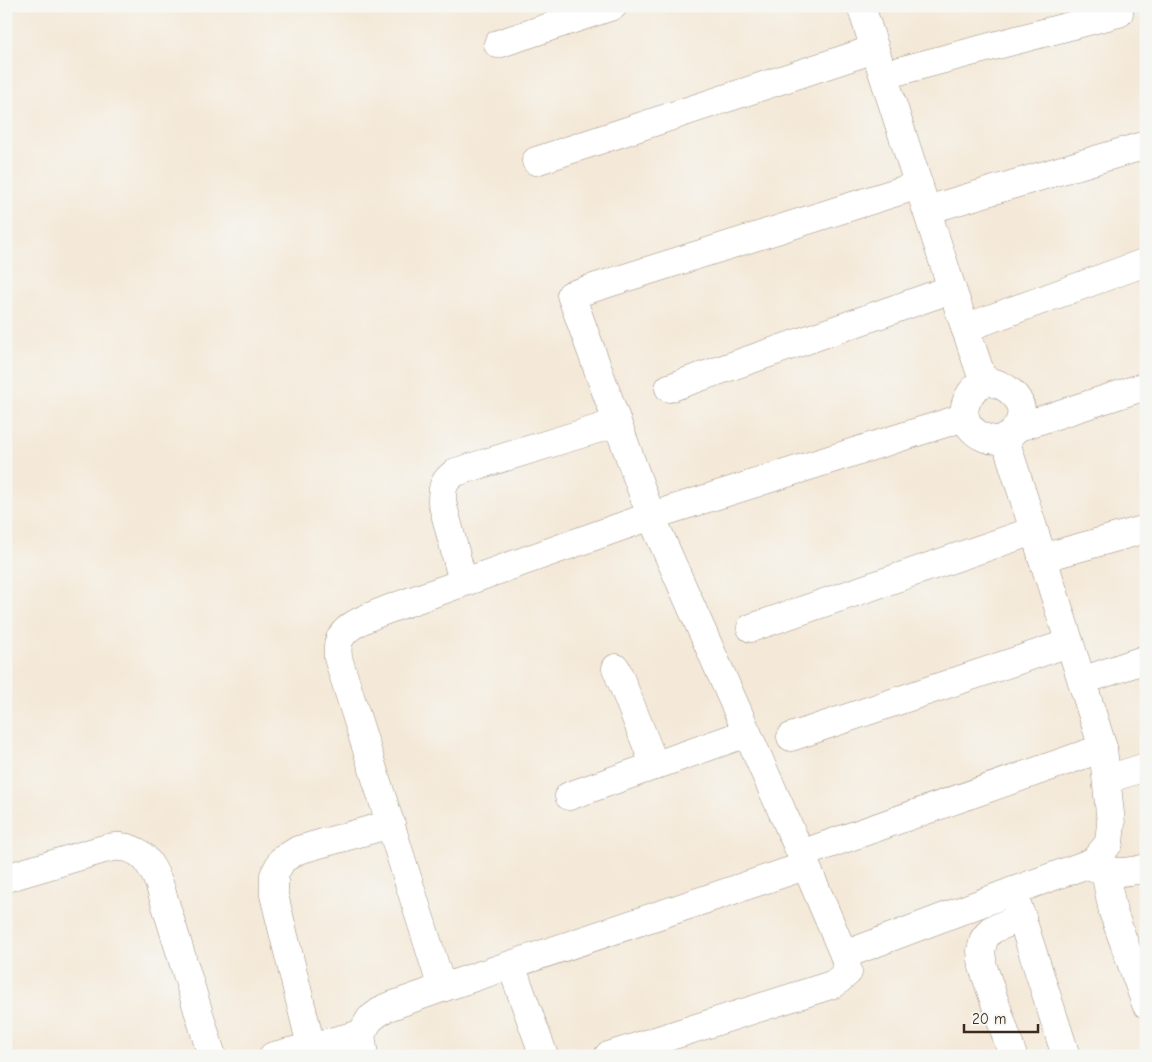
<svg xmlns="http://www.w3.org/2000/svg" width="1152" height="1062" viewBox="0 0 1152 1062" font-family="'Comic Neue',sans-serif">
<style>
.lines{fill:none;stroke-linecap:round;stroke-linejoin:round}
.minor-casing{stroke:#988a7b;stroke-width:29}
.minor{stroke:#fff;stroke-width:28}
</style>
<rect width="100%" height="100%" fill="#f6f6f2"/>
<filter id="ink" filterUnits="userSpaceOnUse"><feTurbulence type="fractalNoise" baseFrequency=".02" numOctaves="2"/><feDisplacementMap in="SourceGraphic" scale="10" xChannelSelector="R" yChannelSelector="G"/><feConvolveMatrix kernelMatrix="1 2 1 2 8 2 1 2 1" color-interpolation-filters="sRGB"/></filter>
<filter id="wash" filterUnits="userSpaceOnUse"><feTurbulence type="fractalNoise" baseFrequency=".0096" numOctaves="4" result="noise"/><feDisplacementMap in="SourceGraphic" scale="20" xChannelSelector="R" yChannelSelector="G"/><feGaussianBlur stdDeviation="1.12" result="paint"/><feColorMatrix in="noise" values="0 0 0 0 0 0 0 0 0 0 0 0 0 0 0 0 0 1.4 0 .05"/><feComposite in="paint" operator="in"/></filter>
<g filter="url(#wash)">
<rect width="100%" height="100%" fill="#f4e9d8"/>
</g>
<g filter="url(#ink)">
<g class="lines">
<g class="minor-casing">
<g id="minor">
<polyline points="861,6 952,289 984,383"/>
<polyline points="498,44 613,6"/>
<polyline points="884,75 1119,13"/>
<polyline points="536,161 875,49"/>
<polyline points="927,210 1146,145"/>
<polyline points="965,328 1146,262"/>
<path d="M992,382c25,7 41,31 19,52 -15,14 -41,1 -46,-17 -3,-13 7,-31 20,-34 2,-1 5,-1 7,-1z"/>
<polyline points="669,388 952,289"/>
<polyline points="1016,428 1146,386"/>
<polyline points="1042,558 1146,529"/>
<path d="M463,582l-21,-80c0,-15 1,-21 14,-30l161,-49"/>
<polyline points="751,628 1033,531"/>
<polyline points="616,668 655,766"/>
<polyline points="1082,681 1146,659"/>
<polyline points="791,737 1069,643"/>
<polyline points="1107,779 1146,767"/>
<polyline points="569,796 747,733"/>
<polyline points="801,854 651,516 571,295 919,185"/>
<path d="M1089,866c22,7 34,8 57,2"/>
<polyline points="1105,872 1113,912 1146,1004"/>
<path d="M6,878l98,-29c5,-1 11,-3 16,-2 22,1 31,17 39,36l53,173"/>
<polyline points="1013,891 1066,1056"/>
<polyline points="844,955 801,854 1103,748"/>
<polyline points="511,965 544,1056"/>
<path d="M442,988l-104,-330c0,-4 -1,-8 0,-12 2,-21 34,-30 51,-37l262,-93 314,-99"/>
<polyline points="311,1046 274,895 274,875 282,860 298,850 391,824"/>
<polyline points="273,1056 361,1034"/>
<polyline points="364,1056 361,1034 370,1019 385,1008 442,988 805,866"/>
<polyline points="608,1056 834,984 848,972 844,955 1013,891 1093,862 1109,843 1111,823 1103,748 1005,439"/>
<polyline points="1013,1056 983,967 981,951 984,939 991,930 1022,917"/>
</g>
</g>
<use href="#minor" class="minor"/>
</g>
</g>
<rect width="1152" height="1062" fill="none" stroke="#f6f6f2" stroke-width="25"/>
<path d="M964 1024v8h74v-8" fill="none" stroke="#3b2a1e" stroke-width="2.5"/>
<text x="972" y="1024" font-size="15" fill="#3b2a1e" stroke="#f6f6f2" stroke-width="4" paint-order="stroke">20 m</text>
</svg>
